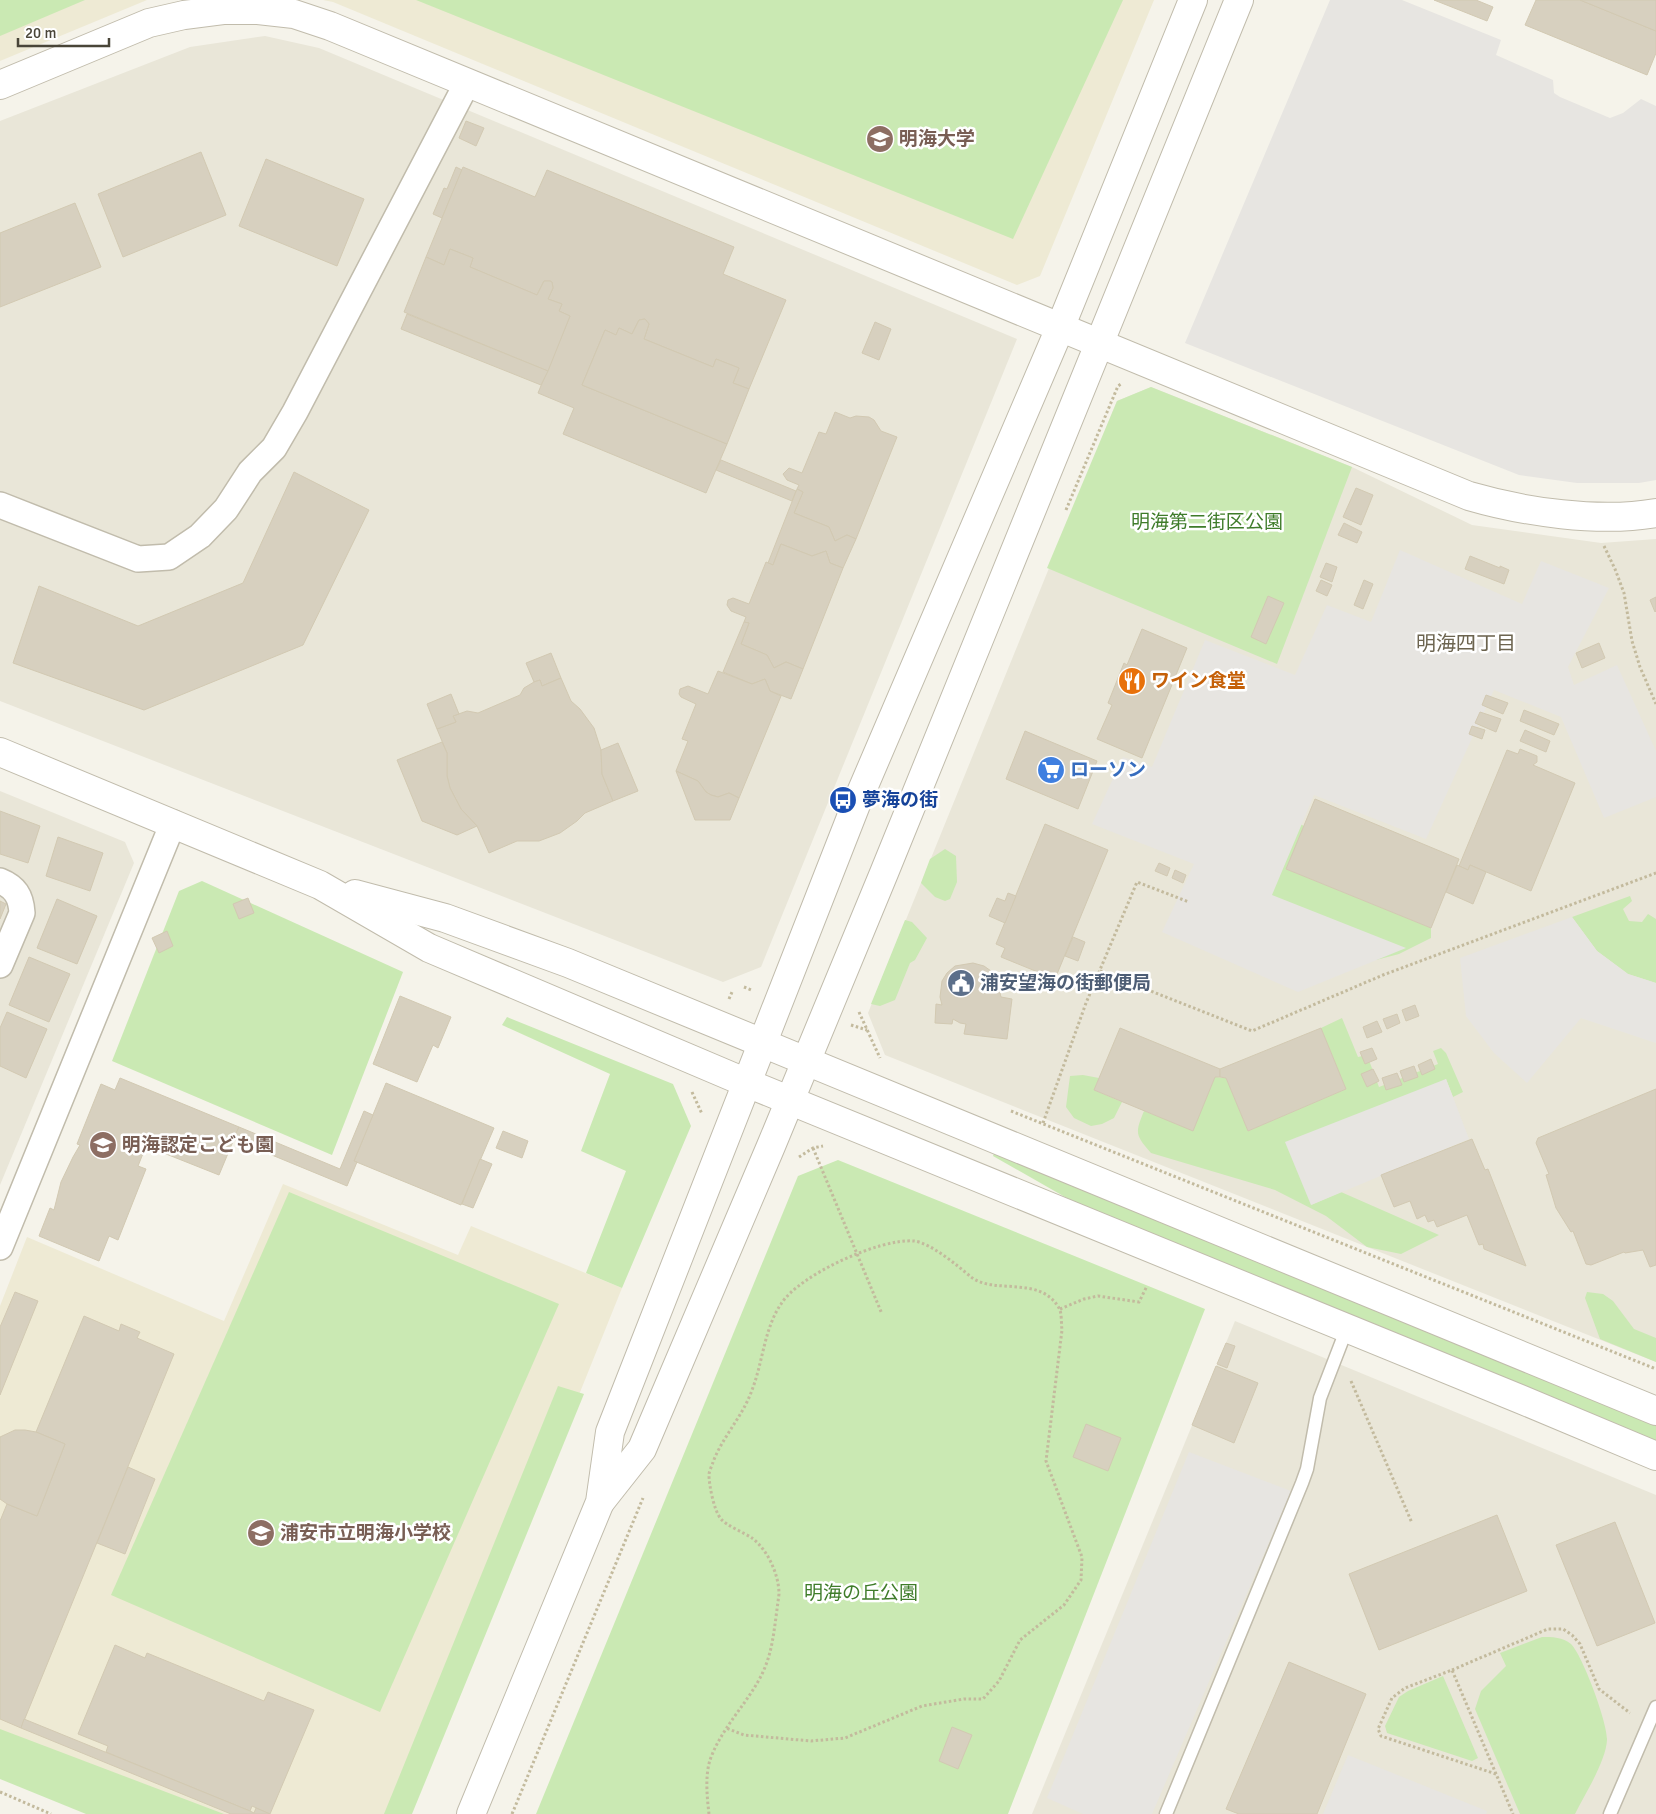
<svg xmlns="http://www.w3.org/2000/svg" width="1656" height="1814" viewBox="0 0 1656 1814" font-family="Signika,'Noto Sans JP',sans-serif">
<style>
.residential{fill:#e9e6d8}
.education{fill:#eeead4}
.green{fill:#cae9b3}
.parking{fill:#e7e5e1}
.building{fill:#d7d0bf;stroke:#d2c9b2}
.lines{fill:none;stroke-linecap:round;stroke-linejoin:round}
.service-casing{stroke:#c1bcac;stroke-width:15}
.minor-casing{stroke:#c1bcac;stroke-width:28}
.tertiary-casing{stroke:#c1bcac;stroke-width:30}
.path{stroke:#c3ba9d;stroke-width:3;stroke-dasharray:2.5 2.5;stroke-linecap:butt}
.service{stroke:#fff;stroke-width:12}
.minor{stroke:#fff;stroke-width:25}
.tertiary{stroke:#fff;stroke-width:28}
.labels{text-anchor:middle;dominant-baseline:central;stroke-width:5;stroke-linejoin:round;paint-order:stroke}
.education-label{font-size:19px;font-weight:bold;fill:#785e54;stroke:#fff;text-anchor:start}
.park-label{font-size:19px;fill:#3f7c2a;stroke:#fff}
.food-label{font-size:19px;font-weight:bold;fill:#c56008;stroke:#fff;text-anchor:start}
.shop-label{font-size:19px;font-weight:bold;fill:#366cbe;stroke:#fff;text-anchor:start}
.transit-label{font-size:19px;font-weight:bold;fill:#164399;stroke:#fff;text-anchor:start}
.service-label{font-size:19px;font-weight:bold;fill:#4e5e75;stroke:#fff;text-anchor:start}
.neighbourhood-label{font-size:20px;fill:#6c644f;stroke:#fff}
</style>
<rect width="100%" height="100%" fill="#f5f3ea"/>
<g class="residential">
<polygon points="265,36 319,48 1017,339 761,967 723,982 0,701 0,121 190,47"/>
<polygon points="1151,387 1352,467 1472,525 1601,543 1656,539 1656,1362 885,1055 868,1013 1117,401"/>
<polygon points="0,791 125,842 134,863 0,1185"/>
<polygon points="1235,1321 1656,1495 1656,1814 1032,1814"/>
</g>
<g class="education">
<polygon points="0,0 147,0 0,61"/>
<polygon points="323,0 1154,0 1040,276 1017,285 333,2"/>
<polygon points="283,1184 458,1255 471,1226 622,1288 410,1814 172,1814 0,1744 0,1306 27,1237 224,1321"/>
</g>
<g class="green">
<polygon points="0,0 85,0 0,36"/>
<polygon points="416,0 1123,0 1013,239"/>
<polygon points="1151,387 1352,467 1277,664 1047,568 1117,401"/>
<polygon points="1296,822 1304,826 1286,869 1431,928 1431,938 1399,954 1376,960 1247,890"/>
<polygon points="945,849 956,856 957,882 950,899 945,901 935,897 921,883 930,859"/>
<polygon points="202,881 403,972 332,1155 112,1061 179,891"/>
<polygon points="1630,896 1632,901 1623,909 1629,921 1642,922 1648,914 1656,919 1656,983 1628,974 1597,951 1572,917"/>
<polygon points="905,920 912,922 927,938 915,960 910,963 895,1000 880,1006 871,1004"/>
<polygon points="507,1017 673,1084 691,1126 622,1288 586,1273 626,1171 581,1151 610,1074 502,1025"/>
<path d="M1342,1018l16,39 9,-2 12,32 59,-23 -5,-13 8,-3 5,5 17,39 -10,5 -7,-18 -135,126 30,-13 98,43 -38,19 -34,-7 -41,-31 -51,-26 -124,-37c-16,-18 -16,-20 -7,-42l49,19 22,-53 11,1 22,53 98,-42 -25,-61z"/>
<polygon points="1083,1075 1099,1078 1094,1090 1122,1102 1114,1118 1102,1124 1091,1126 1074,1118 1066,1107 1070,1076"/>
<polygon points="995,1151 1656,1423 1656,1442 1086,1209 993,1156"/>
<polygon points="838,1160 1205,1309 1008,1814 536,1814 798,1176"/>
<polygon points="289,1192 559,1304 380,1712 111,1595"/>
<polygon points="1587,1292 1603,1294 1613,1301 1634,1329 1656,1338 1656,1362 1600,1339 1585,1298"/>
<polygon points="558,1386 584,1394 412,1814 384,1814"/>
<path d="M1542,1637c10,0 21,0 29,7 12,12 37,80 36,96 -1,21 -22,54 -32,74h-55l-45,-105 6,-18 25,-25 -6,-13z"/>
<polygon points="1443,1676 1478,1758 1472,1761 1387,1733 1385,1726 1399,1697 1408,1691"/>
<polygon points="0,1729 224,1814 86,1814 0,1779"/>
</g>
<g class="parking">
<polygon points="1330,0 1402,0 1501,40 1496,55 1553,80 1554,93 1560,97 1610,118 1623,113 1641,99 1656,106 1656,480 1639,483 1577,483 1519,475 1185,343"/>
<polygon points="1400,550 1522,604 1541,561 1609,588 1568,667 1574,685 1617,665 1656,751 1656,797 1604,818 1561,717 1494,690 1426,839 1314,795 1272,895 1406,948 1298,992 1162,932 1194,864 1092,824 1123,757 1152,767 1205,640 1295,675 1327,605 1371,622"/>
<polygon points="1572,917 1597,951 1628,974 1656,983 1656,1043 1581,1018 1527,1083 1494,1053 1466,1016 1460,958"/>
<polygon points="1446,1079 1469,1139 1311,1205 1285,1142"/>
<polygon points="1189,1452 1291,1491 1152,1814 1083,1814 1047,1798"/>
<polygon points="1348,1755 1487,1811 1486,1814 1323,1814"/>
</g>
<g class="building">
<polygon points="1434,0 1476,0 1493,7 1487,21"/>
<polygon points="1536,0 1580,0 1656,31 1656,53 1647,75 1525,25"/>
<polygon points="1580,0 1656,0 1656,31"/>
<polygon points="466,121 484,128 476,146 459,138"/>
<polygon points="201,152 226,215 123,257 98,194"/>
<polygon points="266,159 364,199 337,266 239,226"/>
<polygon points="456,167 462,170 442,218 433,214 444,188 447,189"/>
<polygon points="463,167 535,197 547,170 734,247 723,274 786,300 749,389 733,383 739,368 716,359 713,367 644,339 649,324 645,319 639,320 632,334 619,328 616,335 605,330 582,385 727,444 706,493 563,434 574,408 538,393 570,316 559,311 562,304 548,299 553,288 552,282 550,281 544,281 537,295 470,267 473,258 450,249 444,265 426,257"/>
<polygon points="75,203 101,267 0,307 0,233"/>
<polygon points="450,249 473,258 470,267 537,295 544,281 550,281 552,282 553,288 548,299 562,304 559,311 570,316 548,371 404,312 426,257 444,265"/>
<polygon points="407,314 548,371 541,385 401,329"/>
<polygon points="645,319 649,324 644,339 713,367 716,359 739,368 733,383 749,389 727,444 582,385 605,330 616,335 619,328 632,334 639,320"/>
<polygon points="875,322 891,329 879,360 862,353"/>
<polygon points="835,412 850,418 856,416 869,417 874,420 881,431 897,437 856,539 847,535 835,541 829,527 794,513 803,492 797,489 799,485 787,480 783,474 789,468 802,473 819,432 826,434"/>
<polygon points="721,460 796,491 792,501 716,470"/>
<polygon points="294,472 369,510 303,645 144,710 13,663 39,586 138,626 243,583"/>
<polygon points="1356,488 1373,495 1361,525 1343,517"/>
<polygon points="797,489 803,492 794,513 829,527 835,541 847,535 856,539 843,568 830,563 826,551 812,556 781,544 773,565 768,563"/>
<polygon points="1344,523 1362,532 1357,543 1338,535"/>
<polygon points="781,544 812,556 826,551 830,563 843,568 803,669 786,662 774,668 767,655 741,644 749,623 744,622 746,617 731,611 727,605 728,600 733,598 749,604 766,562 773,565"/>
<polygon points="1470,556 1500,568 1500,566 1509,570 1504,584 1465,569"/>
<polygon points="1326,563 1337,567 1332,582 1320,577"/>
<polygon points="1321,580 1332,585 1327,596 1316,591"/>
<polygon points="1364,580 1373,584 1363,609 1354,605"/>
<polygon points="1268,596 1284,603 1266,644 1251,637"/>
<polygon points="1656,597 1656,611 1655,612 1650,600"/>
<polygon points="744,622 749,623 741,644 767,655 774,668 786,662 803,669 791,699 770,691 765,679 752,684 723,672"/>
<polygon points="1142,629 1187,648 1142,758 1097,739 1112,705 1108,703 1124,663 1127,665"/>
<polygon points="1599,643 1605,658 1582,668 1576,653"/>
<polygon points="551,653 561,678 542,686 540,680 534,682 526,663"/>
<polygon points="718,671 752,684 765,679 770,691 781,696 739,798 729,793 718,797 711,795 706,792 698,781 676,771 688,741 682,739 696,704 681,697 679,694 680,689 688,686 708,694"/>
<polygon points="561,678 571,701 580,709 594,728 601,750 602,774 613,801 585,813 577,821 560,833 539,841 517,841 489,853 477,826 461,809 450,788 447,776 447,753 437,729 456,722 453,716 467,711 478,713 520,695 524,688 534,682 540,680 542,686"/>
<polygon points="451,694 459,714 453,716 456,722 437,729 427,704"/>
<polygon points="1486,695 1508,703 1503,714 1482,705"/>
<polygon points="1524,710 1559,724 1554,735 1520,721"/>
<polygon points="1480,712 1501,719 1496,732 1475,723"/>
<polygon points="1472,726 1485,730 1482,739 1469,734"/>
<polygon points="1525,730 1550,741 1546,752 1520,741"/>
<polygon points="1025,731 1097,761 1078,809 1006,779"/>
<polygon points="442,742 447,753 447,776 450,788 461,809 477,826 457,835 422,821 397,760"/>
<polygon points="618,743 638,791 613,801 602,774 601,750"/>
<polygon points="1520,749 1537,756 1537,762 1533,765 1575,783 1531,891 1470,865 1468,870 1459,866 1507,750 1518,754"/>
<polygon points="676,771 698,781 706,792 711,795 718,797 729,793 739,798 730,820 695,820"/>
<polygon points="1315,799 1459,859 1431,928 1286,869"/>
<polygon points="0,811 40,826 28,863 0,854"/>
<polygon points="1045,824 1108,850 1055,979 1001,957 1005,948 996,944"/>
<polygon points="58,837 103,853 90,891 46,876"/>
<polygon points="1159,863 1170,868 1167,876 1155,871"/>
<polygon points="1457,865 1468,870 1470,865 1486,872 1473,904 1446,892"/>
<polygon points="1175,870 1186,875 1183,883 1172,878"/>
<polygon points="1008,893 1016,896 1005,923 989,916 997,898 1005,901"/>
<polygon points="248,898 254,913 239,919 233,904"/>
<polygon points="57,899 97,916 77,964 37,948"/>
<polygon points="0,901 6,904 0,919"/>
<polygon points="167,931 173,946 159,953 152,938"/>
<polygon points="1073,937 1085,942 1078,961 1065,956"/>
<polygon points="29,957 70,974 49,1022 9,1005"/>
<polygon points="973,963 984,966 991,971 996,977 1001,997 1012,999 1007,1039 964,1034 966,1024 960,1023 953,1019 952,1024 935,1023 936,1004 942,1005 940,997 942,981 947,973 955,966"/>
<polygon points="400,996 451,1017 438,1048 433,1045 417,1082 373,1064"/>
<polygon points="1415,1005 1419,1016 1406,1021 1402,1010"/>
<polygon points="7,1012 47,1029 26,1078 0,1066 0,1028"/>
<polygon points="1397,1014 1400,1023 1387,1029 1383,1019"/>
<polygon points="1377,1021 1382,1032 1367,1038 1363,1027"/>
<polygon points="1120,1028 1220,1069 1220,1077 1215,1077 1193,1131 1094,1090"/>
<polygon points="1321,1028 1346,1089 1248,1131 1226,1078 1220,1077 1220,1069"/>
<polygon points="1372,1048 1377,1059 1365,1064 1360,1052"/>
<polygon points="1431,1059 1435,1069 1422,1075 1418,1065"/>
<polygon points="1414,1066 1418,1077 1404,1082 1400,1071"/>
<polygon points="1373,1069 1379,1081 1367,1087 1361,1074"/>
<polygon points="1397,1073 1402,1085 1386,1090 1382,1078"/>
<polygon points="120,1078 239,1127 219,1175 146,1146 138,1166 146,1169 118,1240 109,1236 99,1261 39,1236 50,1208 54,1210 61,1182 73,1157 80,1145 77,1144 101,1084 115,1090"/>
<polygon points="386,1083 494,1128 461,1205 354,1161"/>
<polygon points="1656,1089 1656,1265 1650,1267 1643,1250 1625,1253 1624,1252 1591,1265 1586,1264 1573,1231 1571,1232 1556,1208 1546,1175 1549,1174 1536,1143 1538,1138"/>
<polygon points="364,1111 373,1115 354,1161 357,1162 347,1186 233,1139 239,1127 340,1169"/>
<polygon points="503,1131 528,1141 522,1158 496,1148"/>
<polygon points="1472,1139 1485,1170 1488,1169 1526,1266 1484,1249 1483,1244 1479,1245 1467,1215 1437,1227 1434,1220 1428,1222 1425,1215 1417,1219 1410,1201 1394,1207 1381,1175"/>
<polygon points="480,1159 492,1164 473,1208 462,1204"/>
<polygon points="15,1292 38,1301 0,1395 0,1327"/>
<polygon points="84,1316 119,1331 121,1324 140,1332 137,1338 174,1354 21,1728 0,1719 0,1521 7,1504 37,1516 65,1444 36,1432"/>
<polygon points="1226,1343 1235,1346 1227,1368 1217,1364"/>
<polygon points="1216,1366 1258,1383 1234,1443 1192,1425"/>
<polygon points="1086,1424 1121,1438 1108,1471 1073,1457"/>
<polygon points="15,1430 25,1430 36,1432 65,1444 37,1516 7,1504 0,1499 0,1437"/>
<polygon points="128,1467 155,1479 125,1554 97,1543"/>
<polygon points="1497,1515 1527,1591 1379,1650 1349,1574"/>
<polygon points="1615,1522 1655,1623 1597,1646 1556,1545"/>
<polygon points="115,1645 145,1658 147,1653 264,1701 268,1692 314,1710 270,1814 252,1806 250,1811 106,1752 108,1746 78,1734"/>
<polygon points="1289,1662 1366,1694 1317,1814 1239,1814 1226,1809"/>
<polygon points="24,1719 250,1811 254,1813 256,1808 270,1814 231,1814 21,1728"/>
<polygon points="952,1727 972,1735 958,1769 939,1761"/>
</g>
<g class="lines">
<g class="service-casing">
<g id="service">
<polyline points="1166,1814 1302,1483 1307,1469 1320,1398 1347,1328"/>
<polyline points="1610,1814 1656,1707"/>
</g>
</g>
<g class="minor-casing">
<g id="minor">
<polyline points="0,505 138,559 169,557 200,536 226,509 250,472 274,448 295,412 467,83"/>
<path d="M0,881c15,6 21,15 22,32l-22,52"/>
<polyline points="0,1247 173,823"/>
</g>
</g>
<g class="tertiary-casing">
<g id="tertiary">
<path d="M0,85l149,-62 35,-8 39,-5h35l36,4 36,12 1139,470c55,16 130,27 187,17"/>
<polyline points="0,752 320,885 429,948 747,1083 1520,1399 1656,1456"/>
<polyline points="355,894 445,918 568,963 1656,1411"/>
<polyline points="601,1501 642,1449 771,1146 884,873 1239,0"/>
<polyline points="471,1814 600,1502 610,1432 857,802 1060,328 1193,0"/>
</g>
</g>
<g class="path">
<polyline points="1066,510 1118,386 1121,384"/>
<polyline points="1604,546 1615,569 1624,593 1632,641 1640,667 1656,704"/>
<polyline points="1100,971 1252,1031 1383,975 1656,873"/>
<polyline points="744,987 751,990"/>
<polyline points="729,999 732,992"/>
<polyline points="859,1012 880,1058"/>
<polyline points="851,1025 867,1030"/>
<polyline points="692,1092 702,1114"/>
<polyline points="1011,1111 1656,1369"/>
<polyline points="1043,1123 1086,1003 1137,882 1189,902"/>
<polyline points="813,1148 882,1314"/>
<polyline points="799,1157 813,1148 823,1146"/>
<polyline points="1060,1309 1084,1299 1098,1296 1139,1302 1147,1286"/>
<polyline points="1351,1381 1412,1523"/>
<polyline points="1452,1670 1548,1629 1563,1629 1572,1635 1580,1644 1599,1689 1630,1713"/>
<polyline points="1496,1774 1381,1736 1378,1729 1392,1698 1405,1688 1452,1670 1513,1814"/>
<polyline points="0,1792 51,1814"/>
<polyline points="512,1814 643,1498"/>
<path d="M709,1814c-2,-17 -4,-38 1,-54 11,-31 35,-54 50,-82 11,-21 13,-39 16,-61 1,-8 2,-15 3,-23 0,-19 -11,-44 -27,-56 -9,-6 -25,-12 -31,-19 -7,-8 -12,-34 -12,-44 0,-4 3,-9 4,-13 10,-26 30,-46 39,-72 11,-28 12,-61 29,-86 18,-29 99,-66 133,-63 17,2 44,25 57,36 23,18 69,-2 88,31 3,5 2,15 3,22l-16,131 36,96 -1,23 -17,25 -44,35 -21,41 -16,18h-19l-42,7 -77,32 -34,3 -67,-6 -18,-7"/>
</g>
<use href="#service" class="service"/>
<use href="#minor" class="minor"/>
<use href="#tertiary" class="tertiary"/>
</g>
<defs>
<g id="university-disc" transform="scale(1.4375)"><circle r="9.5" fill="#8d6e63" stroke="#fff"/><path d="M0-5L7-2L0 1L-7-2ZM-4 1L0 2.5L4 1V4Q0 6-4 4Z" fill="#fff"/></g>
<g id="restaurant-disc" transform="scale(1.4375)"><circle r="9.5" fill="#e8710a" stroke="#fff"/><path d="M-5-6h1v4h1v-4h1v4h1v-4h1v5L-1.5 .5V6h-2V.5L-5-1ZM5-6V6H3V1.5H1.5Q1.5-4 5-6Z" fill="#fff"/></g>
<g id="supermarket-disc" transform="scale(1.4375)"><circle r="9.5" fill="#3f7fe0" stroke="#fff"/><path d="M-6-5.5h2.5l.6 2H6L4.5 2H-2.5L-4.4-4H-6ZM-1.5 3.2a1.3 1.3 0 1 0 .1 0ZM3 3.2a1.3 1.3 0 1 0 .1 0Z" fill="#fff"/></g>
<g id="bus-disc" transform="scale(1.4375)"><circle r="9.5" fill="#1a4fb4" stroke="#fff"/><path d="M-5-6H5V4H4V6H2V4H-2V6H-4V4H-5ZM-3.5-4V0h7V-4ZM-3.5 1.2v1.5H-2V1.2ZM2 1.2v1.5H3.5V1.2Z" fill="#fff"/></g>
<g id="civic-disc" transform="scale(1.4375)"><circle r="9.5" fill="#5c6f8a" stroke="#fff"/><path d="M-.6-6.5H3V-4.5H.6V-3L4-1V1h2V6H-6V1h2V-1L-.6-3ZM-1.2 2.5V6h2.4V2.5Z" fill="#fff"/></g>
<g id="school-disc" transform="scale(1.4375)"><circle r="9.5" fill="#8d6e63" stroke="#fff"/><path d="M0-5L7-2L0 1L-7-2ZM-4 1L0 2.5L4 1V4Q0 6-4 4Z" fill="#fff"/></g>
</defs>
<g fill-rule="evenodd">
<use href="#university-disc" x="880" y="139"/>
<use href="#restaurant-disc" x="1132" y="681"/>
<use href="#supermarket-disc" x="1051" y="770"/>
<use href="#bus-disc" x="843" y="800"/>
<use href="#civic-disc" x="961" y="983"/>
<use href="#school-disc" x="103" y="1145"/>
<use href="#school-disc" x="261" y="1533"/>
</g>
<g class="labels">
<g class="education-label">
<text x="899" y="139">明海大学</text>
<text x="122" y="1145">明海認定こども園</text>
<text x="280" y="1533">浦安市立明海小学校</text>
</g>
<g class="park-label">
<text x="1207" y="522">明海第二街区公園</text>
<text x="861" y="1593">明海の丘公園</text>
</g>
<g class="food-label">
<text x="1151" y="681">ワイン食堂</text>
</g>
<g class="shop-label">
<text x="1070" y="770">ローソン</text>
</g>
<g class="transit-label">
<text x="862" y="800">夢海の街</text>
</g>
<g class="service-label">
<text x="980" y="983">浦安望海の街郵便局</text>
</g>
<g class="neighbourhood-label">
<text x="1466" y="643">明海四丁目</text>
</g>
</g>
<path d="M18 38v8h91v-8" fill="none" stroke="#494538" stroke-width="2.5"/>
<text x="25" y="38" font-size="15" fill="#494538" stroke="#ffffff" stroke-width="4" paint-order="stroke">20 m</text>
</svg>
